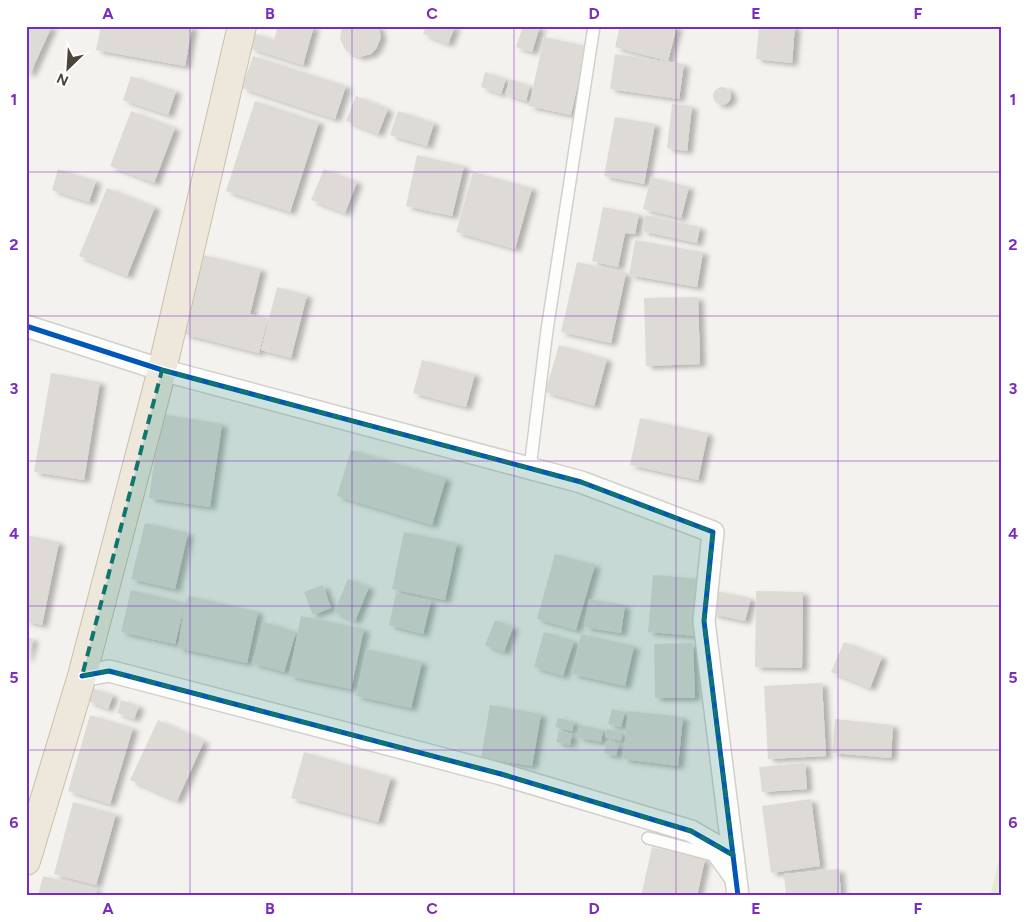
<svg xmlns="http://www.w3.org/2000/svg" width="1027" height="922" viewBox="0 0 1027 922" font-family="Figtree,sans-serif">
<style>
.green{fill:#e1eecf}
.building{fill:#dedbd6;filter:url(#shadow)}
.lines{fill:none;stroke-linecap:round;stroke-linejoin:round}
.lane-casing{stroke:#d2d0cb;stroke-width:14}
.street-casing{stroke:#d2d0cb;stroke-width:24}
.highway-casing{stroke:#ccbfa9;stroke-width:30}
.lane{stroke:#fdfdfc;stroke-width:11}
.street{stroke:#fdfdfc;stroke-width:21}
.highway{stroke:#ede8db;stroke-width:28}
.cycleway-casing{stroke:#fff;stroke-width:8}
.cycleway{stroke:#0057b8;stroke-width:5}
.marked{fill:#0f766e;fill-opacity:0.2;stroke:#0f766e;stroke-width:4;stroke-dasharray:10 6;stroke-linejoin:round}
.grid{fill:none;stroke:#7b2cbf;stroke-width:1;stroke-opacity:0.55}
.neatline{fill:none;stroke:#7b2cbf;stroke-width:2}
.grid-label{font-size:16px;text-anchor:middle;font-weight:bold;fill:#7b2cbf}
</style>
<defs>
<filter id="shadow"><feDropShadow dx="5.5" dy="3" stdDeviation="2.5" flood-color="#0004"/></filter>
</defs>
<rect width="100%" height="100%" fill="#f4f2ee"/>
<polygon class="green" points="1001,852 1001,896 990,896"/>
<g class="building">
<polygon points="26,26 52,26 30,74 26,72"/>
<polygon points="101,26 192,26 185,66 96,50"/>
<polygon points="278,26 314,26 303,65 250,48 253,33 274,40"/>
<polygon points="342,26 378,26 381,37 376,49 371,54 359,57 346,51 340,39"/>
<polygon points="426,26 455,26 448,44 423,34"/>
<polygon points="523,26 540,26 532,52 516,47"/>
<polygon points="620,26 677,26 668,61 615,47"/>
<polygon points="759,26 795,26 792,63 756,59"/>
<polygon points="544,37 586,46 571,115 529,106"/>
<polygon points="615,54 684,64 679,99 610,89"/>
<polygon points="253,56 346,86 335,119 242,88"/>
<polygon points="485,72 506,79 501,94 481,87"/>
<polygon points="131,76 176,91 168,115 123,100"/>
<polygon points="510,79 530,86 526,101 505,94"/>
<circle cx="722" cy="96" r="9"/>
<polygon points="356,96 388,109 378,134 346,121"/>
<polygon points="255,101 319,122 290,212 226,191"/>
<polygon points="672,104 692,106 687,151 667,148"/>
<polygon points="131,111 175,128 154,183 110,166"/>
<polygon points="398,111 434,123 427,146 390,135"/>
<polygon points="615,117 655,124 644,184 604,176"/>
<polygon points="417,155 464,166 452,216 406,206"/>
<polygon points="58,169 96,181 89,202 52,190"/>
<polygon points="324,169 357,182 345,213 311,200"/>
<polygon points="473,172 532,188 515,249 456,232"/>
<polygon points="651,177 689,187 681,218 643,209"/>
<polygon points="107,188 155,207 127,276 79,256"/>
<polygon points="603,207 639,214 635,234 625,233 618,267 592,261"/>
<polygon points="645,215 700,227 697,243 642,231"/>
<polygon points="635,240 703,252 697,287 629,275"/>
<polygon points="204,255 261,269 250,314 268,318 259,353 184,334"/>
<polygon points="577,262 626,273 611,343 561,332"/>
<polygon points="277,287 307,295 291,358 261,350"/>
<polygon points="698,297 700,364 646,366 644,298"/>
<polygon points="559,345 607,359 594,406 545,392"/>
<polygon points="422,360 475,374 466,407 413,393"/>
<polygon points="51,373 100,382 84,480 34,472"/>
<polygon points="161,414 222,424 210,507 149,498"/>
<polygon points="640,418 708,433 698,480 630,465"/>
<polygon points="351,450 446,478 432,525 337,496"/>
<polygon points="145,523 188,533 175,589 131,579"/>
<polygon points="404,532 457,543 445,600 392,589"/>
<polygon points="26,535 59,542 42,625 26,621"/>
<polygon points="555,554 595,565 576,630 537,619"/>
<polygon points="653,575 702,579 697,636 648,632"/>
<polygon points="348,579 369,587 355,621 334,612"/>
<polygon points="323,585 331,608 313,615 304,592"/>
<polygon points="131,590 185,603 189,596 258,612 247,663 178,648 184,607 175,644 121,632"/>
<polygon points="717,591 751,598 745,621 712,614"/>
<polygon points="756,591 803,592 802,668 755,667"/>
<polygon points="396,593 431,601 423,634 389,625"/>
<polygon points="589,599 625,605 621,633 584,627"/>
<polygon points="301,616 364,629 351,689 289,676"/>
<polygon points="495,620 513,627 504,652 485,645"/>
<polygon points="264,622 296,632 284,672 252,663"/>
<polygon points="544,632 574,641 563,676 534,667"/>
<polygon points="581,634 634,646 625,686 572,674"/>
<polygon points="26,637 33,639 27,660 26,660"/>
<polygon points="844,642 882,657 870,688 831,672"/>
<polygon points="693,643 695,698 655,698 654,644"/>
<polygon points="367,649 422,662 411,708 356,696"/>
<polygon points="822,683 826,756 768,759 764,686"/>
<polygon points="93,688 113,695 108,709 88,701"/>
<polygon points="121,700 139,706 134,719 117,713"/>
<polygon points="490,705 541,714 532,766 481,758"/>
<polygon points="612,709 625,712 621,727 608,724"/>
<polygon points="628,711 683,717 678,766 623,759"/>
<polygon points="90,715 133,728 110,804 68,791"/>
<polygon points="558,718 574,722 572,731 555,727"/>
<polygon points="835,719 893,725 891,758 832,753"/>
<polygon points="158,720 204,741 177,801 130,780"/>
<polygon points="580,725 603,730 601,742 577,737"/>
<polygon points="607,729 622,733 621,741 605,737"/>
<polygon points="559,731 572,734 570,745 556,742"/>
<polygon points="607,741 619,744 616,756 604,753"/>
<polygon points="304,752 391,777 378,822 291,798"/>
<polygon points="805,763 807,789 762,792 759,767"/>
<polygon points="811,799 820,866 771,873 762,806"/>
<polygon points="73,802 116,814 96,885 54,874"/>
<polygon points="652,847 705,859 697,896 641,896"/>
<polygon points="839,869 841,896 786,896 784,874"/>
<polygon points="43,876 97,889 95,896 38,896"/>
</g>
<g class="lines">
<g class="lane-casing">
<g id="lane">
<polyline points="530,468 547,330 594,26"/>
<polyline points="648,838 713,855 733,883"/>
</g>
</g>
<g class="street-casing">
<g id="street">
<polyline points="26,326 162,370 581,482 713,532 704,621 733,855"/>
<polyline points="82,676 109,671 501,774 691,831 733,855 738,896"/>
</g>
</g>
<g class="highway-casing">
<polyline id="highway" points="26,861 82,676 162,370 242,26"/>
</g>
<use href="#lane" class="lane"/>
<use href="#street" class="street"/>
<use href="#highway" class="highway"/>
<g class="cycleway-casing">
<g id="cycleway">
<polyline points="26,326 162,370 581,482 713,532 704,621 733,855"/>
<polyline points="82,676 109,671 501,774 691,831 733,855 738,896"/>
</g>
</g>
<use href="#cycleway" class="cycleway"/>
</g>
<path class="marked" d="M162,370l419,112 132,50 -9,89 29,234 -42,-24 -190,-57 -392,-103 -27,5z"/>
<path class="grid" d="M190,26v870M352,26v870M514,26v870M676,26v870M838,26v870M26,172h975M26,316h975M26,461h975M26,606h975M26,750h975"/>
<rect width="1027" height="922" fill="none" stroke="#ffffff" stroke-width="55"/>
<g transform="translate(68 68) rotate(205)" stroke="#ffffff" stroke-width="4" paint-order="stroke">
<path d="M0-4L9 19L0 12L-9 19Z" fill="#4b4439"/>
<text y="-8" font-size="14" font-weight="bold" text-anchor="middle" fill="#4b4439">N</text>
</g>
<rect x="28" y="28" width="972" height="866" class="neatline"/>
<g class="grid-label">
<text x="108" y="19">A</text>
<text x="270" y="19">B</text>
<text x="432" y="19">C</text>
<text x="594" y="19">D</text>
<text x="756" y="19">E</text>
<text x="918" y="19">F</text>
<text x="14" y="105">1</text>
<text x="1013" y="105">1</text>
<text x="14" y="250">2</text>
<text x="1013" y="250">2</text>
<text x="14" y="394">3</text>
<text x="1013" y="394">3</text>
<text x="14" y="539">4</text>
<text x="1013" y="539">4</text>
<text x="14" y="683">5</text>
<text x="1013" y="683">5</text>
<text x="14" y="828">6</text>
<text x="1013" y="828">6</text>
<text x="108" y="914">A</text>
<text x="270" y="914">B</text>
<text x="432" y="914">C</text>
<text x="594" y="914">D</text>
<text x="756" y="914">E</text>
<text x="918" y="914">F</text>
</g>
</svg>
